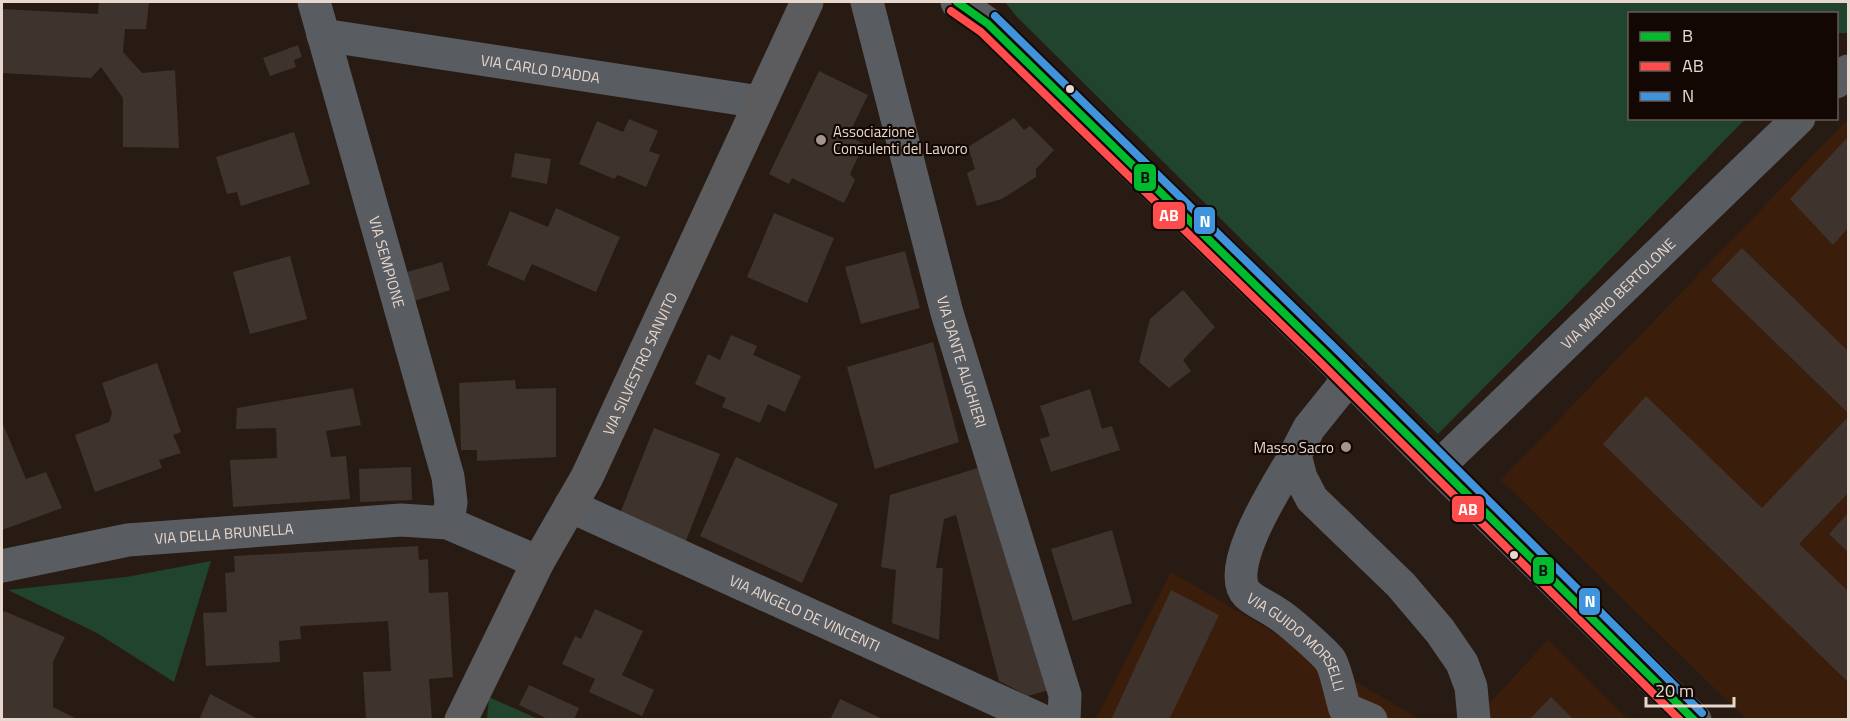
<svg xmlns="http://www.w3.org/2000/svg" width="1850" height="721" viewBox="0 0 1850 721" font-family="'Titillium Web',sans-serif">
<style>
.built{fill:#3a1e0b}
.green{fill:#21442e}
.building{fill:#3f332e}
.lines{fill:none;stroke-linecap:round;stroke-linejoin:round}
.minor{stroke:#595d62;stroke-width:33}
.major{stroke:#5c5c5f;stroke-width:33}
.bus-1-casing{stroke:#120703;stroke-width:12}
.bus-2-casing{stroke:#120703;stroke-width:12}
.bus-3-casing{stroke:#120703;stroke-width:12}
.bus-1{stroke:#00bb2d;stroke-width:8}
.bus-2{stroke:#ff4d4d;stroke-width:8}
.bus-3{stroke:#4094de;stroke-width:8}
.bus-dot{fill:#e8d7cd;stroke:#120703;stroke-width:2}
.poi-dot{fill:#a5958c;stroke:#120703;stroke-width:2}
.labels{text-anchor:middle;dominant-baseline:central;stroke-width:4.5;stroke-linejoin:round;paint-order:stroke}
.street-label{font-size:15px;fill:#e8d7cd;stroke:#120703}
.poi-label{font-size:15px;fill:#e8d7cd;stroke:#120703;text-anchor:start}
.line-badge{stroke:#120703;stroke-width:2}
.badge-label{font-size:16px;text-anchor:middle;font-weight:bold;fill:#fff}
.pale-badge-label{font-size:16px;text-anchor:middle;font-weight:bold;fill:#111}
</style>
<rect width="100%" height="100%" fill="#281b13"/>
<g class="built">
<polygon points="1848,119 1848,719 1746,719 1501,480"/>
<polygon points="1171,572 1419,719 1095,720"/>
<polygon points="1548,640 1628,719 1474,720"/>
</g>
<g class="green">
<polygon points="1005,2 1848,2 1848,33 1837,33 1836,14 1630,14 1630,118 1745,119 1571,300 1438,434 1017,17"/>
<polygon points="211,561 174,682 97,633 8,590 126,577"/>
<polygon points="489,697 538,719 487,720"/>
</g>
<g class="building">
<polygon points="99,2 149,2 146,29 125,29 123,52 142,73 175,70 179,148 123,147 123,98 101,67 91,78 2,73 2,9 98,14"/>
<polygon points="298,45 302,57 294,60 296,67 270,76 263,58"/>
<polygon points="819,71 868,95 848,136 864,144 850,174 855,180 844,203 792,178 789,184 769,174"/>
<polygon points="1014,118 1024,130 1030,126 1054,150 1036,169 1036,177 1002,199 977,206 967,173 975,169 968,147"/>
<polygon points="629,119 658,131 649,151 660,155 646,187 618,175 614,179 579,164 597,121 623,132"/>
<polygon points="294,132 310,184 241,206 237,192 227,194 216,157"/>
<polygon points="1848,137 1848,228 1833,245 1790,199"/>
<polygon points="515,153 551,159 547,184 511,177"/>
<polygon points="556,208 620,237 596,292 532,264 524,281 487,265 510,211 548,227"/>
<polygon points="774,213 834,238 807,303 747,277"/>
<polygon points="1742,248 1848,351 1848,413 1711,280"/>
<polygon points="905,251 920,308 861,324 845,267"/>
<polygon points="290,256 307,319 250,334 233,272"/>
<polygon points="442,262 450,290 414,301 407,272"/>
<polygon points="1183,290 1215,327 1183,360 1191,371 1169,388 1139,362 1150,319"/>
<polygon points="731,335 757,346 753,355 801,376 785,412 768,404 760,423 722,407 726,398 695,384 708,354 720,360"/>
<polygon points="933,342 959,442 875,469 847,367"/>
<polygon points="157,363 181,432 173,435 181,453 159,460 162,468 95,492 75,435 109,422 112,413 102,383"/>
<polygon points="515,380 516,389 556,388 556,457 477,461 477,450 461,450 459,383"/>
<polygon points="353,388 361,425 326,431 331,457 346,456 350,499 233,507 230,460 277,458 276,428 236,429 237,408"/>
<polygon points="1090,389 1102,429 1112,426 1120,450 1051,472 1040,439 1050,436 1040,406"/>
<polygon points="1646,396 1762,508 1848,417 1848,493 1799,544 1848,591 1848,682 1603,444"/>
<polygon points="2,422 26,479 46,472 62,508 2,530"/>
<polygon points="654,428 720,454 685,543 619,516"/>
<polygon points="736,457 838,504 802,583 700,536"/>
<polygon points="991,464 1049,690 1028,696 999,681 956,515 944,519 936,568 943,568 939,640 892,623 896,570 881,567 890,495"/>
<polygon points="411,467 412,500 360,502 359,469"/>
<polygon points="1848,513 1848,552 1829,534"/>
<polygon points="1112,530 1132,603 1073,621 1051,549"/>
<polygon points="418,546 419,560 428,559 429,593 448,592 453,677 429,679 432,720 366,720 363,672 391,671 388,621 300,626 301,639 279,641 280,662 206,666 203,613 227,612 225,573 235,572 234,556"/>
<polygon points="1171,590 1219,615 1169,720 1111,720"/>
<polygon points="595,609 643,631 622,675 654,690 642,716 589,692 595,679 562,664 575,636 581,639"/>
<polygon points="4,611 65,637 53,662 53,707 79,720 2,720 2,615"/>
<polygon points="529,685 579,708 574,720 550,720 519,705"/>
<polygon points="210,694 260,720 199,720"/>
<polygon points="1551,697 1574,720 1529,720"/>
<polygon points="840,699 885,720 830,720"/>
</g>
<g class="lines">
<g class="minor">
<path id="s1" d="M314,2l134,475 3,25 -3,21"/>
<path id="s2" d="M867,2l80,311 118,382 -1,25"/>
<polyline points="957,2 988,24 1327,355 1438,467 1695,720"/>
<path id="s3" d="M323,35l437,67"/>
<polyline points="1836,82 1848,71"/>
<polyline points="1350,377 1309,428 1295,455 1301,478 1312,499 1401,585 1440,631 1462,663 1471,687 1474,720"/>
<path id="s4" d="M1295,455c-14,25 -73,113 -48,139 8,8 22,13 31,20 10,6 45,37 52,46 6,9 11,37 15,49l26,11"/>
<path id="s5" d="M1438,467l361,-349"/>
<path id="s6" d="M570,506l471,214"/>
<path id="s7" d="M2,566l126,-26 273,-20 47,3 90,39"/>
</g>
<path class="major" id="s8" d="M461,720l77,-158 49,-85 220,-475"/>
<g class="bus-1-casing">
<polyline id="bus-1" points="957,2 988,24 1327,355 1694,720"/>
</g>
<g class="bus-2-casing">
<polyline id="bus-2" points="951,11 981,32 1320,362 1680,720"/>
</g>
<g class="bus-3-casing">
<polyline id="bus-3" points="995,16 1334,347 1702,713"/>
</g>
<use href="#bus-1" class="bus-1"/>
<use href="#bus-2" class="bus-2"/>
<use href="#bus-3" class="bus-3"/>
</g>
<g class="bus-dot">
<circle cx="1070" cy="89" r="5"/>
<circle cx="1514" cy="555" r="5"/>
</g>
<g class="poi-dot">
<circle cx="821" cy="140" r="6"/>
<circle cx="1346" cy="447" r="6"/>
</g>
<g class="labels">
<g class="street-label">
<text stroke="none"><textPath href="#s3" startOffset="220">VIA CARLO D'ADDA</textPath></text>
<text stroke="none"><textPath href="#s1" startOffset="270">VIA SEMPIONE</textPath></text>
<text stroke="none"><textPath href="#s5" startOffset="250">VIA MARIO BERTOLONE</textPath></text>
<text stroke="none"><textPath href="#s2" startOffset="372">VIA DANTE ALIGHIERI</textPath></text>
<text stroke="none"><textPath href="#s8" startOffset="399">VIA SILVESTRO SANVITO</textPath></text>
<text stroke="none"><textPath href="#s7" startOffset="225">VIA DELLA BRUNELLA</textPath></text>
<text stroke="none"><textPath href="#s6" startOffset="258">VIA ANGELO DE VINCENTI</textPath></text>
<text stroke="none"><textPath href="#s4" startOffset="224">VIA GUIDO MORSELLI</textPath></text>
</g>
<g class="poi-label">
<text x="833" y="131">Associazione<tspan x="833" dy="17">Consulenti del Lavoro</tspan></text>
<text x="1334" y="447" text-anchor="end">Masso Sacro</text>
</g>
</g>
<g class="line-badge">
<rect x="1133" y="163" width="24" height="29" rx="6" fill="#00bb2d"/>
<rect x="1152" y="201" width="34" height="29" rx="6" fill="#ff4d4d"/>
<rect x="1193" y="206" width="23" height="29" rx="6" fill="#4094de"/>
<rect x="1451" y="495" width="34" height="28" rx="6" fill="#ff4d4d"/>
<rect x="1532" y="556" width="23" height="29" rx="6" fill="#00bb2d"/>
<rect x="1578" y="587" width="23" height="29" rx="6" fill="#4094de"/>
</g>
<g class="badge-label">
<text x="1169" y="221">AB</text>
<text x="1205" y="227">N</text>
<text x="1468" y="515">AB</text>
<text x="1590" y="607">N</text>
</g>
<g class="pale-badge-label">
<text x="1145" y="183">B</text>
<text x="1543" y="576">B</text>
</g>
<rect width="1850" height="721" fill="none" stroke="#e8d7cd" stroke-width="6"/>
<rect x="1628" y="12" width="210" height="108" fill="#120703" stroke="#685a54" stroke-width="1.5"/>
<rect x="1640" y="32" width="30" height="9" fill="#00bb2d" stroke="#685a54" stroke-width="1.5"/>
<text x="1682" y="42" font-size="18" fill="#e8d7cd">B</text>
<rect x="1640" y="62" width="30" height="9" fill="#ff4d4d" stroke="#685a54" stroke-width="1.5"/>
<text x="1682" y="72" font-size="18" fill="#e8d7cd">AB</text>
<rect x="1640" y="92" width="30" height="9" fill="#4094de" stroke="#685a54" stroke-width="1.5"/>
<text x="1682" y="102" font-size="18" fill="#e8d7cd">N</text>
<path d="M1646 697v9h88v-9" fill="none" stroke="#e8d7cd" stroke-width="3"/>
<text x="1655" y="697" font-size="18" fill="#e8d7cd" stroke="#120703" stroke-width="4.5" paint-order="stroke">20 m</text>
</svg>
